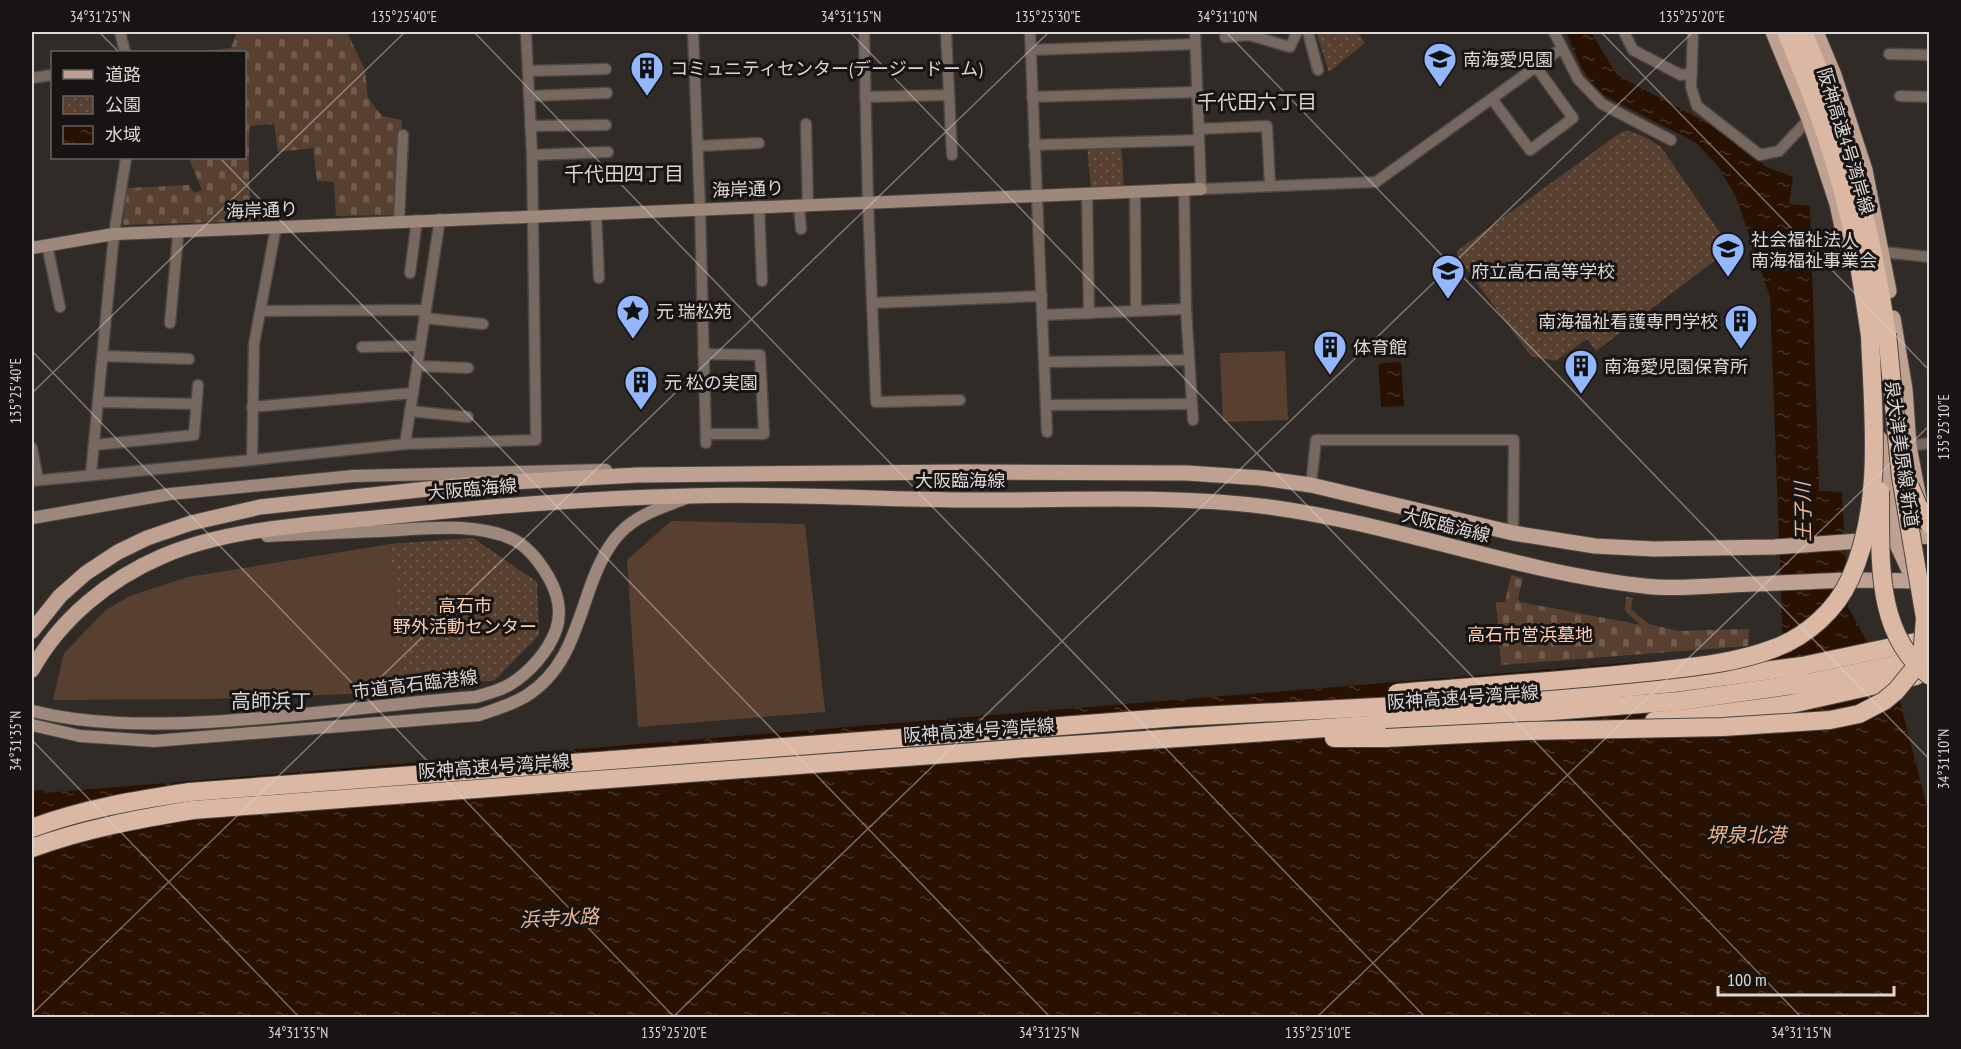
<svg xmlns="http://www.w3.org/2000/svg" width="1961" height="1049" viewBox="0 0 1961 1049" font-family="'PT Sans Narrow','Noto Sans JP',sans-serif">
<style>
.cemetery{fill:url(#cemetery-stones)}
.park{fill:url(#park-dots)}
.garden{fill:#584030}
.water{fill:url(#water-ripples)}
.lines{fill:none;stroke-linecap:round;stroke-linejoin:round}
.street-casing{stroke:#4c4744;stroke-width:13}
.secondary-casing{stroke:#4c4744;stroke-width:14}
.primary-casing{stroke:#4c4744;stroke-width:17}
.highway-casing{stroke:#4c4744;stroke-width:20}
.street{stroke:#76675f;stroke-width:10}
.secondary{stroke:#9e887b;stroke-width:12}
.primary{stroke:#bea190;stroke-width:15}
.highway{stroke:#dbb8a3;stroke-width:18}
.highway-bridge-casing{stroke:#4c4744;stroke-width:20;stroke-linecap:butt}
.highway-bridge{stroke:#dbb8a3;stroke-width:18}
.ticks{fill:none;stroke:#dbd7d5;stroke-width:1.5;stroke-opacity:0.45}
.labels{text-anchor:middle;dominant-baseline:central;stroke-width:6;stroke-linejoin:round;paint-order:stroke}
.poi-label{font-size:18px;fill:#dbd7d5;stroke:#171413;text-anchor:start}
.street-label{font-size:18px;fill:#dbd7d5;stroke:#171413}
.park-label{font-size:18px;fill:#facdb1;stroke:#171413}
.neighbourhood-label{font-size:20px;fill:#dbd7d5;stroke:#171413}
.water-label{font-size:20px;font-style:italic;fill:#eab390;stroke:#171413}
.neatline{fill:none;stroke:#dbd7d5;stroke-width:2}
.ticks-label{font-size:15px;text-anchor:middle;fill:#dbd7d5}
</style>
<defs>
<pattern id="cemetery-stones" width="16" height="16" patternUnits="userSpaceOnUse" patternTransform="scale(1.5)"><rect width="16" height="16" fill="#584030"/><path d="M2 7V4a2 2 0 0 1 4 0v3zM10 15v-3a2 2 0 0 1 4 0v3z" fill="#6f5b4d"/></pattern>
<pattern id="park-dots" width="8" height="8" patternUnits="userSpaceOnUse" patternTransform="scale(1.5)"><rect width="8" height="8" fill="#584030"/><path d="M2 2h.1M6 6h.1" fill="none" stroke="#6f5b4d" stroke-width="1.8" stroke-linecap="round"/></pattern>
<pattern id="water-ripples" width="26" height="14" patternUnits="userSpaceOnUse" patternTransform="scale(1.5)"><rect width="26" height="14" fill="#291102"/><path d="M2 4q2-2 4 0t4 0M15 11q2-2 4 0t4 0" fill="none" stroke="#473326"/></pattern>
</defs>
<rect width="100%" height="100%" fill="#312b28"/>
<g class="cemetery">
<path d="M237,32h110l18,38 3,28 14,18 20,4 -5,95 -61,1 -2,-34 -17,-1 -4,-33 -35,4 -4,-28 -24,2c-2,32 -2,63 3,95l-130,4 4,-37 62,-3 5,8 8,-3 -13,-32h55v-106h-52l39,-4z"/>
<polygon points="1511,575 1523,578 1518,598 1520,602 1641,625 1625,611 1626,597 1633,598 1631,609 1649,624 1678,631 1749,629 1748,646 1501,665 1496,602 1505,602"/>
</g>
<g class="park">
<polygon points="1316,32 1357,32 1365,43 1329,72"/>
<polygon points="1627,130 1647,138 1661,147 1727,243 1726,252 1596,351 1587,339 1556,361 1531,356 1457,256 1457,251 1620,133"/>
<polygon points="1121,145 1124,187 1091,187 1087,147"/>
<polygon points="473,538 537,582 539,635 495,680 405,692 390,544"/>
</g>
<g class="garden">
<polygon points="1285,351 1288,420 1223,422 1220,353"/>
<polygon points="671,521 805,524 825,712 638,727 627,560"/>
<polygon points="390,544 405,692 204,699 53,700 64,653 106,610 130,596 188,577"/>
</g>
<g class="water">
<polygon points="1566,32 1591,32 1617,75 1724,132 1765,166 1793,177 1789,204 1810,206 1819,491 1842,492 1848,607 1899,698 1929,814 1929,1017 32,1018 32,791 44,790 44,793 1783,650 1770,297 1736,197 1718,166 1695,142 1605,96 1592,83 1581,67"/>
<polygon points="1401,362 1404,406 1381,407 1378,363"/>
</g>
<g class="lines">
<g class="street-casing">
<g id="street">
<polyline points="120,32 125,52"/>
<polyline points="693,32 700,208 706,443"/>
<polyline points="864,32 868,202 876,402 960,400"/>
<polyline points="946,32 952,155"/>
<polyline points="1030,32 1047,432"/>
<polyline points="1195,32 1201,189 1376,182 1562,48"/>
<polyline points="1308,32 1318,70"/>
<polyline points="1554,32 1578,79 1602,104 1671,140"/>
<polyline points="1624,32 1633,50 1681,75 1692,73"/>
<polyline points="1693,32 1691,87 1697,106 1760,155 1779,151 1809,119"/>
<polyline points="1225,37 1249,35 1290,47 1297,32"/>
<polyline points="1031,50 1195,44"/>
<polyline points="1889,54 1930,55"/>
<polyline points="528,71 606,69"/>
<polyline points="32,78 52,75"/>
<polyline points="529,96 607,93"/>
<polyline points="1900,96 1930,97"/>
<polyline points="865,97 949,95"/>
<polyline points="1032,97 1197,92"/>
<polyline points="1492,99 1530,150 1573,118 1536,67"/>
<polyline points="806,124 808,205"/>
<polyline points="530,126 606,125"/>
<polyline points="1199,129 1267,126 1270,186"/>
<polyline points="1034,145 1199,140"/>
<polyline points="698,146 759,143"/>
<polyline points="532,155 608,152"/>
<polyline points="1184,189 1186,309 1193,420"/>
<polyline points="1135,192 1136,311"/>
<polyline points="1087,194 1089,313"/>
<polyline points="799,205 801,229"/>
<polyline points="759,206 762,281"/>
<polyline points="596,213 599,278"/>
<polyline points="399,221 403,135"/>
<polyline points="47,245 60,307"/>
<polyline points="1882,252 1930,257"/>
<polyline points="410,273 417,220"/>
<polyline points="873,303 1042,296"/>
<polyline points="261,311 426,310"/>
<polyline points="1043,315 1186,309"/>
<polyline points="424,318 483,324"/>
<polyline points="170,323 178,236"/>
<polyline points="362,347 420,346"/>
<polyline points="703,354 760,355 764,434 706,434"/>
<polyline points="103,356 189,359"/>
<polyline points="1045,362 1189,360"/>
<polyline points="417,366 468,368"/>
<polyline points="98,402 196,404"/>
<polyline points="1047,405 1192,404"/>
<polyline points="252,407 413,393"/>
<polyline points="410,411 468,417"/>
<polyline points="405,444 440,219"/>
<polyline points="94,445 194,435 198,385"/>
<polyline points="1909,446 1930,443"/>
<polyline points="32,448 38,480"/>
<polyline points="252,460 254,344 276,227"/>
<polyline points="91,474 114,234 126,158"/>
<polyline points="32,481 252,460 405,444 536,440 532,155 526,32"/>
<polyline points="1311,485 1316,440 1514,440 1513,533"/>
</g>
</g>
<g class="secondary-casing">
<g id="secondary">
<polyline points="32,248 114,234 1201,189"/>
<polyline points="32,518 170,494 353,476 606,470"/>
<path d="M32,711c58,14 116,14 176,11 89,-5 178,-18 267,-25 11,-3 24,-6 34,-12 20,-12 39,-33 47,-55 6,-17 2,-36 -7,-52 -8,-14 -19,-29 -33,-37 -38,-20 -94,-12 -135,-10 -38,1 -76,3 -114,5"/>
<path d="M32,725l48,11 74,5 325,-26c15,-5 32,-10 47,-19 40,-25 49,-66 64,-108 7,-20 16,-41 31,-56 17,-18 43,-25 65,-34"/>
</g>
</g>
<g class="primary-casing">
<g id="primary">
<polyline points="1773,32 1809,119 1837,204 1849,259"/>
<polyline points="1816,32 1834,75 1865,170 1889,291"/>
<polyline points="1893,318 1905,389 1909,446 1919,499"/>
<polyline points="1880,439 1894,538 1914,581"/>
<polyline points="32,631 60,596 86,573 118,552 147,538 191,523 260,507 474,484 637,475 963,472 1187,473 1261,478 1311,485 1513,533 1595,546 1654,549 1774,547 1930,536"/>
<path d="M32,670c28,-51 77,-91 131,-114 65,-28 151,-32 222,-39 101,-10 202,-19 304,-21 92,-3 184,3 275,4 102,1 204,-6 305,7 127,17 248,65 375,79 33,4 75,-1 108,-2 33,-1 66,-3 99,-4 26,0 52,1 79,1"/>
</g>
</g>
<g class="highway-casing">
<g id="highway">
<path d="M1786,32c20,46 38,93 52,142 16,53 24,108 32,162"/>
<path d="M1803,32c43,99 68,195 84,302"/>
<polyline points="1654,721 1688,718 1791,704 1916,676"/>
<polyline points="1334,738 1386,738"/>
<path d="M32,828c51,-19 104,-28 158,-36l989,-75 218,-11 211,-17 65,-6 129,-17 128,-27"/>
<path d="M32,848c52,-19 106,-29 161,-38l834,-62 359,-24 293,-23 129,-18 122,-26"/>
</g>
</g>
<use href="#street" class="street"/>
<use href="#secondary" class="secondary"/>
<use href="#primary" class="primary"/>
<use href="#highway" class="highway"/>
<g class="highway-bridge-casing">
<g id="highway-bridge">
<polyline points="1910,487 1918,506 1930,525"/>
<path d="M1880,491c1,62 -7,143 50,185"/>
<path d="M1397,693c83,-7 166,-12 249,-21 43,-5 88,-8 129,-24 32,-12 61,-38 75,-69 34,-74 23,-164 20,-243"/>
<polyline points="1386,738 1526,731 1723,727 1830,720 1859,714 1884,701 1896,691 1914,669 1920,656 1923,645 1925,618 1901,477 1887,334"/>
</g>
</g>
<use href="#highway-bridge" class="highway-bridge"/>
</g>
<path class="ticks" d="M99,32l20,20M474,32l952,986M850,32l952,986M1226,32l704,728M1601,32l329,339M220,158l831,860M32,351l643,667M32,393l373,-361M32,740l268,278M32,1014l1017,-982M672,1018l1021,-986M1316,1018l614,-593"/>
<defs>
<g id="school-pin" transform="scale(1.725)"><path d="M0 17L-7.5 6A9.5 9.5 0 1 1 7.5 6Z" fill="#93b7fd" stroke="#171413"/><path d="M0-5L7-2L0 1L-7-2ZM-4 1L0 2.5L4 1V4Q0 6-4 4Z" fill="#111"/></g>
<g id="building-pin" transform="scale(1.725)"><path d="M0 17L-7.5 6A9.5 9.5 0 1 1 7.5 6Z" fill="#93b7fd" stroke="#171413"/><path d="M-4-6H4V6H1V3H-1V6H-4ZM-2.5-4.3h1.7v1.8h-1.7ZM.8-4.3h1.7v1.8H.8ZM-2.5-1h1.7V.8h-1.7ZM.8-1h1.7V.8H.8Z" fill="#111"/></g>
<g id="sight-pin" transform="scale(1.725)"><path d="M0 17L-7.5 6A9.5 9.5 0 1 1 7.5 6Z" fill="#93b7fd" stroke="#171413"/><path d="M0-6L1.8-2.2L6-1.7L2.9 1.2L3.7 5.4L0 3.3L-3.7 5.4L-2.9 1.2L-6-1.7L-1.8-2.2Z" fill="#111"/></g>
</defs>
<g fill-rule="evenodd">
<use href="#school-pin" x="1440" y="59"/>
<use href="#building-pin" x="647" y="68"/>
<use href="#school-pin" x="1728" y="249"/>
<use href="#school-pin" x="1448" y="271"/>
<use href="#sight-pin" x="633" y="311"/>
<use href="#building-pin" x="1741" y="321"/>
<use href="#building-pin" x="1330" y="347"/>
<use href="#building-pin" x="1581" y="366"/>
<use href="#building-pin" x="641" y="382"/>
</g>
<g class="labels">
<g class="poi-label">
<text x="1463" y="59">南海愛児園</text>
<text x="670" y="68">コミュニティセンター(デージードーム)</text>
<text x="1751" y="239">社会福祉法人<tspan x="1751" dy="21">南海福祉事業会</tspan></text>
<text x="1471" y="271">府立高石高等学校</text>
<text x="656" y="311">元 瑞松苑</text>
<text x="1718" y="321" text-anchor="end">南海福祉看護専門学校</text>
<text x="1353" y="347">体育館</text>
<text x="1604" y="366">南海愛児園保育所</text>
<text x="664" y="382">元 松の実園</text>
</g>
<g class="street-label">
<text transform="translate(1846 141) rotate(73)">阪神高速4号湾岸線</text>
<text transform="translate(748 189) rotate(-2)">海岸通り</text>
<text transform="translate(262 210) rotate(-2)">海岸通り</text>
<text transform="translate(1902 454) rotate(82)">泉大津美原線 新道</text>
<text x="960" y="480">大阪臨海線</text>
<text transform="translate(472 489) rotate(-5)">大阪臨海線</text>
<text transform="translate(1446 525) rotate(14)">大阪臨海線</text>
<text transform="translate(415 684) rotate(-7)">市道高石臨港線</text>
<text transform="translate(1463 697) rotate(-4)">阪神高速4号湾岸線</text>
<text transform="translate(979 730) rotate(-4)">阪神高速4号湾岸線</text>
<text transform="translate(494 766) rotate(-4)">阪神高速4号湾岸線</text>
</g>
<g class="park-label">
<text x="465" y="605">高石市<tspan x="465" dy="21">野外活動センター</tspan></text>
<text x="1530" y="634">高石市営浜墓地</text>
</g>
<g class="neighbourhood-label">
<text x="1257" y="102">千代田六丁目</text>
<text x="624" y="174">千代田四丁目</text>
<text x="271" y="701">高師浜丁</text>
</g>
<g class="water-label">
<text transform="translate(1803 512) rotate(-91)">王子川</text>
<text x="1746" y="835">堺泉北港</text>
<text transform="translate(559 918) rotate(-3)">浜寺水路</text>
</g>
</g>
<rect width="1961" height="1049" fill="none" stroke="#171413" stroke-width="66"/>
<rect x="51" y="51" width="195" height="108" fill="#171413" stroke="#656261" stroke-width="1.5"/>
<rect x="63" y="70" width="30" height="9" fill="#bea190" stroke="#656261" stroke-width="1.5"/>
<text x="105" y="81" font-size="18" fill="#dbd7d5">道路</text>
<rect x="63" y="96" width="30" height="18" fill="url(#park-dots)" stroke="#656261" stroke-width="1.5"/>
<text x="105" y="111" font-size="18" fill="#dbd7d5">公園</text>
<rect x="63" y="126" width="30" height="18" fill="url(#water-ripples)" stroke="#656261" stroke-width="1.5"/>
<text x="105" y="141" font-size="18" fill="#dbd7d5">水域</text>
<path d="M1718 986v9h176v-9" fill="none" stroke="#dbd7d5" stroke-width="3"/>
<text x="1727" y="986" font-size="18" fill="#dbd7d5" stroke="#171413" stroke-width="4.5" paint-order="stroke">100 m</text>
<rect x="33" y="33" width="1895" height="983" class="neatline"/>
<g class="ticks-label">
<text x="100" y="22">34°31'25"N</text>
<text x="404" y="22">135°25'40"E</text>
<text x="851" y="22">34°31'15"N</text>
<text x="1048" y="22">135°25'30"E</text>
<text x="1227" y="22">34°31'10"N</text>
<text x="1692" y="22">135°25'20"E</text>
<text transform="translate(16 391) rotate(-90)" y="5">135°25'40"E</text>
<text transform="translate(1944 427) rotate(-90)" y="5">135°25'10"E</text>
<text transform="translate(16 741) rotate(-90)" y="5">34°31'35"N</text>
<text transform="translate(1944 759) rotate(-90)" y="5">34°31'10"N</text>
<text x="298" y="1038">34°31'35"N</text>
<text x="674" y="1038">135°25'20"E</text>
<text x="1049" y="1038">34°31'25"N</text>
<text x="1318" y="1038">135°25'10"E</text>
<text x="1801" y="1038">34°31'15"N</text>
</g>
</svg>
